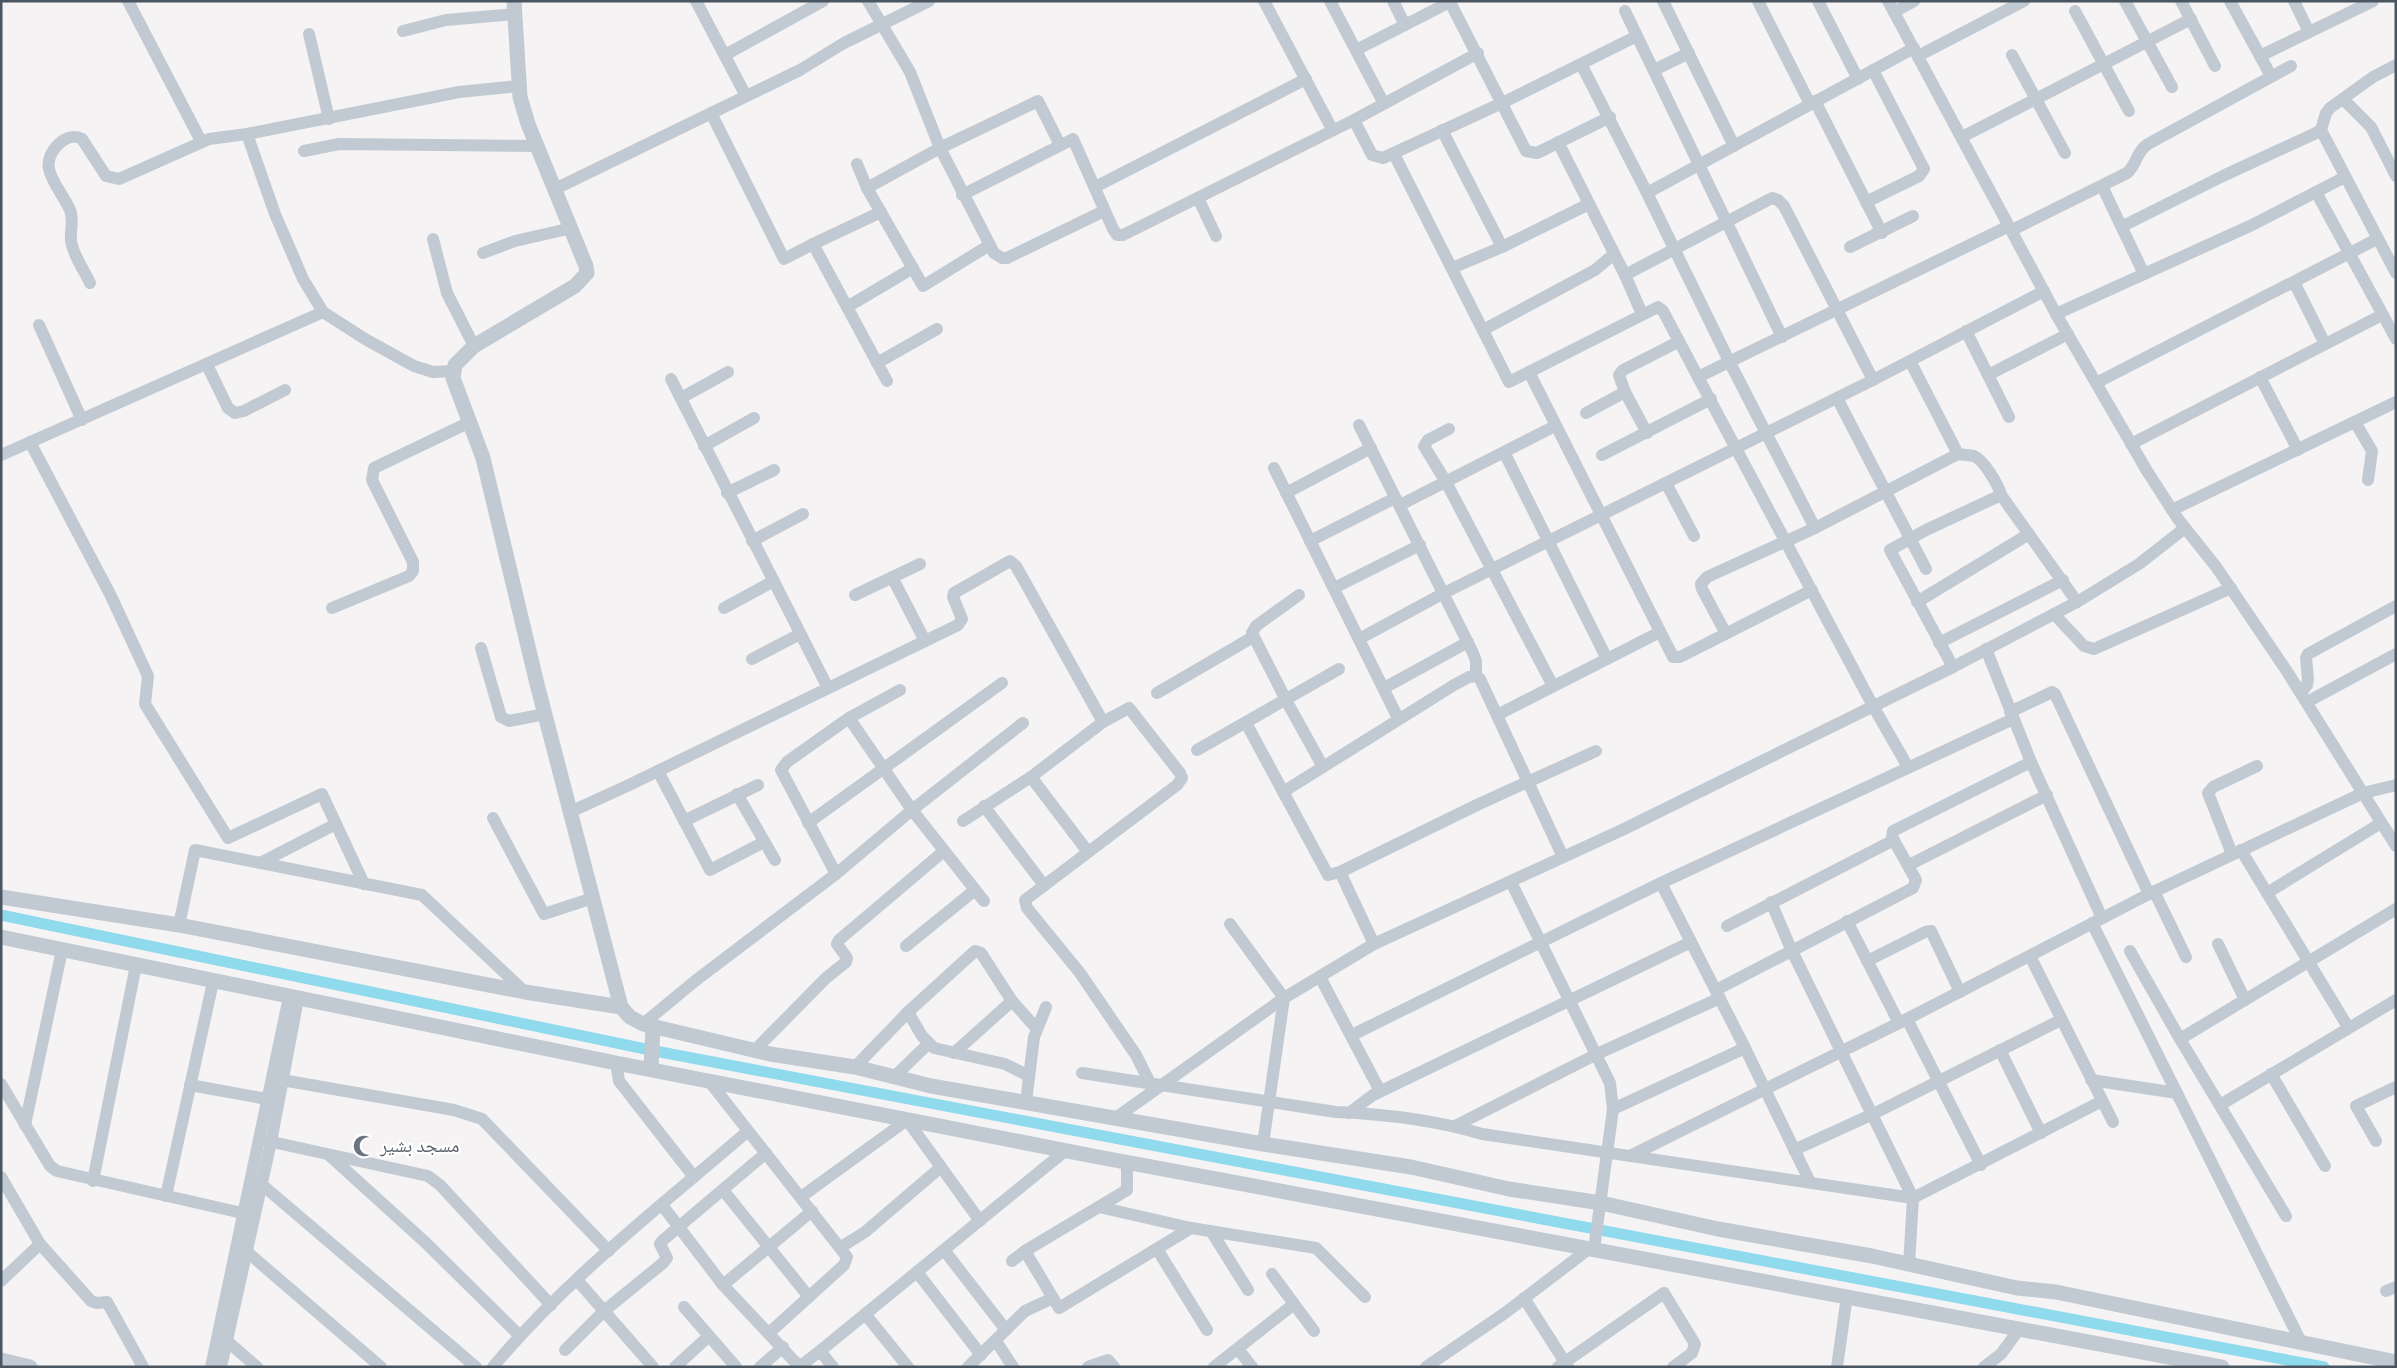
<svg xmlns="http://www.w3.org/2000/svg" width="2397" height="1368" viewBox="0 0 2397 1368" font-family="Signika,'Noto Naskh Arabic',sans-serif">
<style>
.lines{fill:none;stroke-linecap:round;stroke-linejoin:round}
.canal{stroke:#90daee;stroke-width:11}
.minor{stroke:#c1cad2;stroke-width:12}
.tertiary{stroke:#c1cad2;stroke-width:15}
.labels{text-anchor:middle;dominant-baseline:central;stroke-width:4.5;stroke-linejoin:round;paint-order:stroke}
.worship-label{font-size:19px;fill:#5b616d;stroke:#fff;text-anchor:start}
</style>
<rect width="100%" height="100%" fill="#f5f3f3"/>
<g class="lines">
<polyline class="canal" points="1,915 655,1051 2324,1367"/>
<g class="minor">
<polyline points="128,1 201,141"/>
<polyline points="696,1 746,96"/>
<polyline points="868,1 910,72 940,148 994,253 1002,258 1007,258 1104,211"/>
<polyline points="1264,1 1332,129"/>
<polyline points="1330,1 1383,102"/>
<polyline points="1393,1 1405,25"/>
<polyline points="1663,1 1734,146"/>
<polyline points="1758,1 1810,104"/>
<polyline points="1818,1 1858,79"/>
<polyline points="1888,1 2056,314 2147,471 2178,519 2217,568 2288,673 2396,846"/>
<polyline points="2125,1 2172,87"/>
<polyline points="2181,1 2215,66"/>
<polyline points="2230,1 2271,76"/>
<polyline points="2294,1 2309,32"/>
<polyline points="1625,11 1782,337"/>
<polyline points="2075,11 2129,111"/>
<polyline points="1894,12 1914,1"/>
<polyline points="403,31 446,20 515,14"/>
<polyline points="309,34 329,119"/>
<polyline points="1356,50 1446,4 1451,4 1526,151 1537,153 1610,117"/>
<polyline points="725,55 823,1"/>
<polyline points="2012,55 2065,153"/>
<polyline points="1918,56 2024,1"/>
<polyline points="2260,56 2373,1"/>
<polyline points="1581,64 1647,193 1914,48"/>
<polyline points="1654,70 1689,53"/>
<polyline points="2343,99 2371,127 2396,176"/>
<polyline points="1815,101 1882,233"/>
<polyline points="711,113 784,259 813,244"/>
<polyline points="1354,120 1372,155 1383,158 1502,103 1637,36"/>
<polyline points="1442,130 1502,247"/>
<polyline points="2321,130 2396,273"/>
<polyline points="247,134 275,214 303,279 323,312 365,339 414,366 433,372 453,371"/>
<polyline points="1962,137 2191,19"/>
<polyline points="1558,142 1625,275 1642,314"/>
<polyline points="304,151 339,144 537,146"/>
<polyline points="1394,154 1509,382 1658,307 1663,311 1698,377 2009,226"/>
<polyline points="857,164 867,188 923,286 988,246"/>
<polyline points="2102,186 2144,274"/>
<polyline points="1095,187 1306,79"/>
<polyline points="867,188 940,148 1038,101 1060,145"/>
<polyline points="555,189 800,70 844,43 929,1"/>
<polyline points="2316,192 2396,339"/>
<polyline points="1647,193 1730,363 1815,528"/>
<polyline points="962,195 1073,139 1113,229 1117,235 1123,235 1354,120 1478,53"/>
<polyline points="1198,198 1216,236"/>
<polyline points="1866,202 1919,176 1924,169 1873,70"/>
<polyline points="881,212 813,244 887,381"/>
<polyline points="2123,226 2225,175 2316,133 2321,130 2326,113 2330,108 2373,77 2396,65"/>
<path d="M2012,230l115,-57c10,-9 9,-21 21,-29l143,-78"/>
<polyline points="433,239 447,293 474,346"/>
<polyline points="1850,247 1913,216"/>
<polyline points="483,253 515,241 572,228"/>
<polyline points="1452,268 1502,247 1589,204"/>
<polyline points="1625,275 1772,198 1778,200 1784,206 1873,380"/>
<polyline points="2294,282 2325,344"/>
<path d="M90,283c-6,-13 -17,-28 -19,-42 -1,-10 3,-21 -1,-31 -6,-14 -18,-27 -21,-41 -4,-17 18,-39 33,-30l24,37 13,3 90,-40 38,-5 212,-42 60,-6"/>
<polyline points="847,307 913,268"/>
<polyline points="2056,314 2252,225 2345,177"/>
<polyline points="39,325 82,420"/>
<polyline points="1483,330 1595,270 1614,254"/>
<polyline points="1966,331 2009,417"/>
<polyline points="877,363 937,329"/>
<polyline points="207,365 228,408 235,413 244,411 285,390"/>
<polyline points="1529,372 1673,657 1680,657 1812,590"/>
<polyline points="1988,375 2068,334"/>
<polyline points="1698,377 1873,706 1908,767"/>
<polyline points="2260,377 2298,450"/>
<polyline points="671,379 828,688"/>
<polyline points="2096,383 2377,239"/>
<polyline points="681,398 728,372"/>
<polyline points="1837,398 1926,569"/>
<polyline points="1586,413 1625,392"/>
<polyline points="2355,422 2372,451 2368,480"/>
<polyline points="1359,425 1473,653 1476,661 1476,676"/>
<polyline points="1449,429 1428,440 1424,446 1446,482 1553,686"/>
<polyline points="1647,433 1625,392 1619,375 1623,370 1678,342"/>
<polyline points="30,442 111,596 148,676 145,704 228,838 322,794 364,884"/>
<polyline points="2131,444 2382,315"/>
<polyline points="704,446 754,418"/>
<polyline points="1504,452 1607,659"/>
<path d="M1958,454c5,1 11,1 16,2 10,4 25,30 27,39l76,107"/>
<polyline points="1,455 323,312"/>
<polyline points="1602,455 1711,399"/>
<polyline points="1274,468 1398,718"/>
<polyline points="1666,483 1694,536"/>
<polyline points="727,493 774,470"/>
<polyline points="1286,493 1371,448"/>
<polyline points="1400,505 1555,426"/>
<polyline points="2172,510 2396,402"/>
<polyline points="752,541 803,514"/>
<polyline points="1310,541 1395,498"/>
<polyline points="892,577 925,641"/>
<polyline points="1334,588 1420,545"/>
<polyline points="855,595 920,564"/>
<polyline points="1299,595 1256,626 1252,633 1286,700 1323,767"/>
<polyline points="1917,602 2029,534"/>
<polyline points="332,608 409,576 413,571 413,562 372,480 374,468 470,422"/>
<polyline points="724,608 772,582"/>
<polyline points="2054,614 2084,646 2094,649 2231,588"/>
<polyline points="1725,632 1702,589 1701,584 1707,577 1815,528 1958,454 1910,361"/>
<polyline points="1359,639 1444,593 1873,380 2044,291"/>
<polyline points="1939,643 2063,580"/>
<polyline points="481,648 501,717 509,721 545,714"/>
<polyline points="1986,649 2031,762 2102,918"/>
<polyline points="752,659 800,634"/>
<polyline points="1953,667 1890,550 1926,530 2001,495"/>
<polyline points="1384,688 1468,642"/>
<polyline points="1157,693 1253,637"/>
<polyline points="2301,693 2307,685 2308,679 2306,658 2308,654 2396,606"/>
<polyline points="2307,702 2396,654"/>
<polyline points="2010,712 2052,692 2055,694 2149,894"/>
<polyline points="1497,715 1660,632"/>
<polyline points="849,718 912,810 984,901"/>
<polyline points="1246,723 1328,875 1340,872 1479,804 1596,751"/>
<polyline points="1197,750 1339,669"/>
<polyline points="658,771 710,870 764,842"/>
<polyline points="1031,777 1088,852"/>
<polyline points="1283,792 1454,685 1469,677 1476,676 1480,679 1563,857"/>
<polyline points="737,794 775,860"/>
<polyline points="984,806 1043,884"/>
<polyline points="570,812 627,786 958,625 962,619 953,597 954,593 1010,561 1016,566 1103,722"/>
<polyline points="493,818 544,914 593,898"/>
<polyline points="684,821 758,785"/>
<polyline points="963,821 1031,777 1103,722 1129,708 1180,773 1182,778 1177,785 1025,900 1027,908 1080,973 1136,1055 1150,1083"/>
<polyline points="808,823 1002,683"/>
<polyline points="2241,850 2348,1027"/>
<polyline points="2232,854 2208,793 2213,787 2257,766"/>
<polyline points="260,863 336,824"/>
<polyline points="1909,865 2047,795"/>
<polyline points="1340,872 1374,944"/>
<polyline points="836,874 781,770 787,762 849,718 900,690"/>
<polyline points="1511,882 1610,1083 1613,1109 1594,1249"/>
<polyline points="2154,891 2186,957"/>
<polyline points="2267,893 2381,823"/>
<polyline points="1771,902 1791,949 1913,1198 2102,1101"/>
<polyline points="1847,921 1899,1023"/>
<polyline points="2092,923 2301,1342"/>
<polyline points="1230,924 1284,998 1263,1144"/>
<polyline points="179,925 195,850 422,895 525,992"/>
<polyline points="1727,926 1894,840"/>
<polyline points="2218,944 2245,1000"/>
<polyline points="906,946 975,890"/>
<polyline points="2130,951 2180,1039 2286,1216"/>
<polyline points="2030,956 2113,1122"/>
<polyline points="1867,961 1925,932 1931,931 1960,992"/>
<polyline points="1320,977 1380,1091"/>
<polyline points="1716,990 1913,888 1916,880 1892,837 1893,831 2031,762"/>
<polyline points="908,1012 922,1036 934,1048 1005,1064 1029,1076"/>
<polyline points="1907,1019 1981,1165"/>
<polyline points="643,1024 695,981 836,874 912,810 1023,723"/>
<polyline points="1352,1035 1661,883 2013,719"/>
<polyline points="2180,1039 2396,909"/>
<polyline points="1745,1048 1810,1182"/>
<polyline points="755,1050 826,978 846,962 847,958 837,944 839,940 944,851"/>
<polyline points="2000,1050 2041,1133"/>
<polyline points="954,1053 1012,1001"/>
<polyline points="616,1063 619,1081 694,1177"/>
<polyline points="855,1067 908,1012 975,951 981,953 1012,1001 1037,1029"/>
<path d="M1082,1073l254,39c49,2 99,8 146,22l431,64 -4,67"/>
<polyline points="2271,1074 2325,1166"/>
<polyline points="894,1077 928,1044"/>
<polyline points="282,1080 454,1110 482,1119 609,1251"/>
<polyline points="2091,1080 2177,1093"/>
<polyline points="709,1081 847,1257 844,1265 769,1333"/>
<polyline points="1,1084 50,1166 57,1171 251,1215"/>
<polyline points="190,1085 267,1099"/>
<polyline points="1026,1102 1034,1037 1046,1007"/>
<polyline points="2220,1105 2396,1000"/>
<polyline points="1613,1109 1745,1048 1661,883"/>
<polyline points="1349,1113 1373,1095 1691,942"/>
<polyline points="1117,1117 1284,998 1374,944 1622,830 1953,667 2077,602 2139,564 2185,528"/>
<polyline points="25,1125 62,950"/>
<polyline points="1455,1126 1597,1054 1720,998"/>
<polyline points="263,1140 428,1176 440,1185 551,1305"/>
<polyline points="2376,1141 2356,1106 2396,1087"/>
<polyline points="1794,1150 1873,1114 2061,1020"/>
<polyline points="329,1155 426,1243 520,1336"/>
<polyline points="1630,1156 1907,1019 2149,894 2363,793 2396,785"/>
<polyline points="1,1177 40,1244 91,1301 97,1303 107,1302 143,1367"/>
<polyline points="93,1181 136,965"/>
<polyline points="255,1182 260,1183 476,1367"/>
<polyline points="723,1190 809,1297"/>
<polyline points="166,1196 213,982"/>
<polyline points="801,1197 907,1120 980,1221"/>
<polyline points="662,1205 723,1285 797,1364 803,1364 820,1351"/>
<polyline points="1099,1207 1191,1228 1316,1248 1365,1297"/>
<polyline points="1211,1231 1248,1290"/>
<polyline points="841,1247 865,1232 941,1167"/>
<polyline points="1157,1249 1207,1330"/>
<polyline points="239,1250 246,1251 381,1367"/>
<polyline points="944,1250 1006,1330"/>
<polyline points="1025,1251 1059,1308 1191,1228"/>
<polyline points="1012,1261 1025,1251 1127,1190 1127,1163"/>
<polyline points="917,1272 981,1355"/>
<polyline points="1272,1274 1314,1331"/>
<polyline points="577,1280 653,1367"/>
<polyline points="1,1281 40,1244"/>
<polyline points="723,1285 812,1211"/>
<polyline points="2386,1291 2396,1287"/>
<polyline points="1524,1298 1568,1367"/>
<polyline points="684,1307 736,1367"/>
<polyline points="865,1314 908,1367"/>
<polyline points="227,1341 257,1367"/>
<polyline points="996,1341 1013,1367"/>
<polyline points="1238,1349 1252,1367"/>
<polyline points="565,1350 604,1311 663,1263 667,1258 660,1244 662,1241 766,1153"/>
<polyline points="211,1367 289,997"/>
<polyline points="221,1367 271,1142 298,999"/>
<path d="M493,1367c74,-89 168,-161 255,-236"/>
<polyline points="675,1367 709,1336"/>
<polyline points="760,1367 783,1347"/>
<polyline points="833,1367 820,1351 1065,1151"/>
<polyline points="968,1367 1025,1311 1053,1298"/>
<polyline points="1088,1367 1108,1360 1114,1367"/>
<polyline points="1214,1367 1294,1304"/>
<polyline points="1426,1367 1505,1313 1590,1248"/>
<polyline points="1558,1367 1664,1293 1695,1344 1692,1353 1673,1367"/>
<polyline points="1837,1367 1847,1296"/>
<polyline points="1984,1367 2001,1354 2020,1328"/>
</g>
<g class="tertiary">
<polyline points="514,1 520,97 528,124 586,266 587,273 575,286 474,346 455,365 453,378 483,458 537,684 621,1007 630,1017 643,1024 770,1054 855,1067 931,1086 1263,1144 1411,1167 1509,1189 1601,1203 1718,1229 1872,1256 2017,1288 2056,1292 2396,1362"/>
<polyline points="1,897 179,925 525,992 621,1007"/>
<polyline points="1,937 616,1063 1093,1156 2222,1367"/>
<polyline points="651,1068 653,1027"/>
<polyline points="1,1360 30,1367"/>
</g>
</g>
<defs>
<g id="mosque-bare" transform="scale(1.725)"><path d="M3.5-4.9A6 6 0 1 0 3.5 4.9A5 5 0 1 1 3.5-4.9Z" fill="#6b7280" stroke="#fff" stroke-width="2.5" paint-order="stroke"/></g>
</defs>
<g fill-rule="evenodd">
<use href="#mosque-bare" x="364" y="1146"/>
</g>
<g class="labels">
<g class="worship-label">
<text x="380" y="1146">مسجد بشیر</text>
</g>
</g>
<rect width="2397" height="1368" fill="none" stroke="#4a5661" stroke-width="5"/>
</svg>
